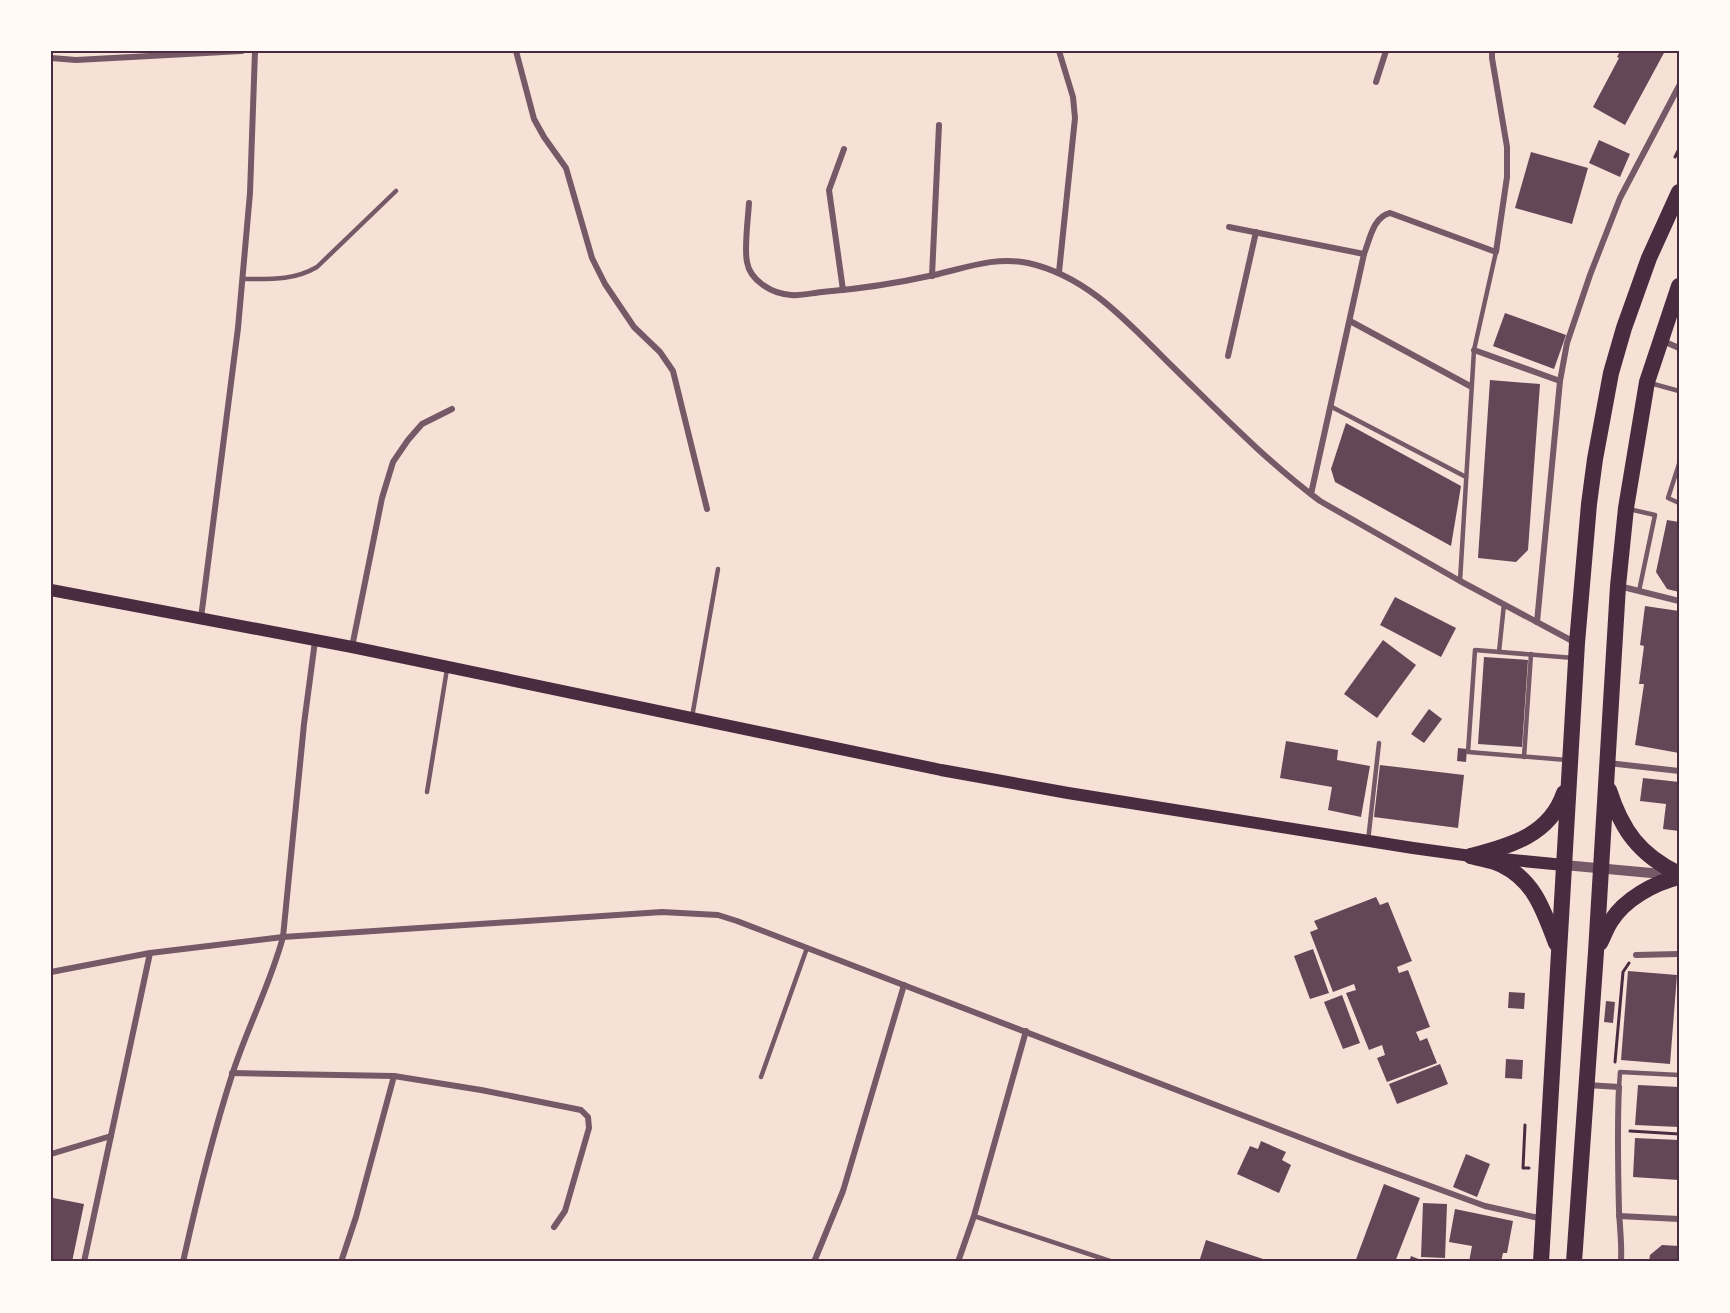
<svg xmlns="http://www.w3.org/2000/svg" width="1730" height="1313" viewBox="0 0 1730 1313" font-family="Roboto,sans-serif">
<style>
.building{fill:#644757}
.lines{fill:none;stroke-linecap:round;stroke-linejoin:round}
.path{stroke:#4a2c40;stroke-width:3}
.service{stroke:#755966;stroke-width:4.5}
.minor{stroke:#755966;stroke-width:6}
.tertiary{stroke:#755966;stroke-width:10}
.secondary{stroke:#4a2c40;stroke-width:12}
.trunk{stroke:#4a2c40;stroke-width:16}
.neatline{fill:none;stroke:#4a2c40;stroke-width:2}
</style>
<rect width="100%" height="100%" fill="#f7e1d7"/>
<g class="building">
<polygon points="1620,51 1665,51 1625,125 1593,107 1619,58 1617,57"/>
<polygon points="1599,140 1630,154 1620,177 1589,163"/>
<polygon points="1531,152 1588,168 1572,224 1515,208"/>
<polygon points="1505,313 1566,335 1554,369 1493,346"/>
<polygon points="1490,380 1540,384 1528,550 1516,562 1478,558"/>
<polygon points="1346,423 1461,486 1451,546 1335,482 1331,469"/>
<polygon points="1667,520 1679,522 1679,592 1667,589 1656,572"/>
<polygon points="1395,597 1456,628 1441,657 1380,625"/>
<polygon points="1645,606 1679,611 1679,753 1635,745 1644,684 1639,684 1644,646 1640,645"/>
<polygon points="1383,640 1416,665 1377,718 1344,694"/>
<polygon points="1484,657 1528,660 1522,747 1478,744"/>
<polygon points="1429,709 1442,719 1424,743 1411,734"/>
<polygon points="1286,741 1338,750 1337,760 1370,766 1361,817 1328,810 1332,787 1280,778"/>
<polygon points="1458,748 1467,749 1466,762 1457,761"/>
<polygon points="1380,765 1464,775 1458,828 1374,817"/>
<polygon points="1643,778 1679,782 1679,831 1663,829 1666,804 1640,801"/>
<polygon points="1376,897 1380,905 1388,902 1412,961 1397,967 1399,973 1408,970 1430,1027 1416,1032 1420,1041 1427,1038 1437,1063 1387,1082 1377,1058 1385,1055 1382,1045 1369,1050 1346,993 1356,990 1354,984 1333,992 1310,932 1318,929 1314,921"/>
<polygon points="1313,949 1329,993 1310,999 1294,956"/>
<polygon points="1628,971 1677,975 1670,1064 1621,1060"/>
<polygon points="1509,992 1525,993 1524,1009 1508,1008"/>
<polygon points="1342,995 1360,1043 1343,1049 1324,1002"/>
<polygon points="1606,1001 1615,1002 1613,1023 1604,1022"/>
<polygon points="1506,1059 1523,1060 1522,1079 1505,1078"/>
<polygon points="1440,1064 1448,1084 1397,1104 1389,1084"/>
<polygon points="1638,1085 1679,1087 1679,1127 1635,1125"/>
<polygon points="1635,1138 1679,1140 1679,1180 1633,1177"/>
<polygon points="1261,1141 1286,1152 1282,1160 1291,1165 1279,1193 1237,1174 1250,1146 1258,1149"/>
<polygon points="1466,1154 1490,1164 1477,1197 1453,1187"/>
<polygon points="1384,1184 1420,1198 1395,1262 1355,1262"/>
<polygon points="53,1198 84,1204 72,1262 51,1262 51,1208"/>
<polygon points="1423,1203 1447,1204 1445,1258 1421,1257"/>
<polygon points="1455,1209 1513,1221 1507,1253 1503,1253 1501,1262 1469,1262 1472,1246 1449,1242"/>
<polygon points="1206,1240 1272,1262 1199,1262"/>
<polygon points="1662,1245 1679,1246 1679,1262 1649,1262 1650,1255"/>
<polygon points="1411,1256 1426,1262 1409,1262"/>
</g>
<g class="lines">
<g class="path">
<polyline points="1675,157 1679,149"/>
<polyline points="1615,1062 1623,972 1629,963"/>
<polyline points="1525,1125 1523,1168 1529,1168"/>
<polyline points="1630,1131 1679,1134"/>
</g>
<g class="service">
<path d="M242,279c27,0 51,2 75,-12l79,-76"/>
<polyline points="1650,383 1679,391"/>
<polyline points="1330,406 1466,477"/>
<polyline points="1679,464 1668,498 1679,503"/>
<polyline points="1629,509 1655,515 1639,591"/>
<polyline points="1460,581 1474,350 1496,252"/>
<polyline points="1499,652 1504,604"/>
<polyline points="692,717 718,569"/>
<polyline points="1524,757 1531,654"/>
<polyline points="1567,760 1468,752 1475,650 1574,658"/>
<polyline points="427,792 447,669"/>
<polyline points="1368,841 1379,743"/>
<polyline points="761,1077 807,948"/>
<polyline points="1619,1087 1620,1072 1679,1075"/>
<polyline points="974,1216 1113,1262"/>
</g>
<g class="minor">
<polyline points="516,51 534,119 544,137 566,168 592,258 605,284 634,327 660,352 673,371 707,509"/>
<polyline points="51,58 76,60 242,51"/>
<polyline points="1376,82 1386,51"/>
<path d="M749,203c-1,16 -5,45 -2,59 3,19 26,32 44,33 10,1 21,-2 31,-3 37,-3 76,-9 112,-17 31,-7 62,-19 94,-12 64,14 106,67 151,110 45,44 90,90 141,128l140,80 116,62"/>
<polyline points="1229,227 1364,254"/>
<polyline points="1059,272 1075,118 1073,97 1059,51"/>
<polyline points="932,276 939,125"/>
<polyline points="843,290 829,190 844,149"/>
<polyline points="1350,321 1470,386"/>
<polyline points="1663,341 1679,348"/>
<polyline points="1474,350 1560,381"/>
<polyline points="1228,356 1256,232"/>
<path d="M1311,494l53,-240c6,-15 9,-37 26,-41l106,39 11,-75v-30l-15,-89v-7"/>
<polyline points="1619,586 1679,601"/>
<polyline points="201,618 238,328 250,193 255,51"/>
<polyline points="1537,622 1560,381 1567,343 1590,275 1620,198 1679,86"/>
<polyline points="352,647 382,498 393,462 408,440 422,424 452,409"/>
<polyline points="1608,763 1679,771"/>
<polyline points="1636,955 1679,954"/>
<polyline points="51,972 150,953 283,937 662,912 718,915 737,921 1351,1157 1485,1206 1543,1219"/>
<polyline points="232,1073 394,1076 481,1090 581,1110 588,1117 589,1128 565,1211 554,1227"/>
<path d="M1587,1085l32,2c-2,41 -1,83 0,124 1,18 3,34 2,51"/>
<polyline points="51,1154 111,1136"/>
<polyline points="1619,1216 1679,1219"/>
<polyline points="84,1262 150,953"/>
<path d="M183,1262c14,-63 29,-125 49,-187 15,-47 38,-90 51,-138l21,-213 11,-83"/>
<polyline points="341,1262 356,1217 394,1076"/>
<polyline points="814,1262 843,1191 904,985"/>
<polyline points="958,1262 974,1216 1026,1031"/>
</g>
<polyline class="tertiary" points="1564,865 1673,875"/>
<polyline class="secondary" points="51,590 352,647 941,770 1068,793 1413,848 1471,856 1564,865"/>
<g class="trunk">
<path d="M1609,790c13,41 31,65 70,84"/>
<path d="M1471,856c10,3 22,4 31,9 33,16 42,47 54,78"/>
<path d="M1471,856c39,-10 79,-21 93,-63"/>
<path d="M1600,943c4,-7 6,-15 11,-22 14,-22 43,-38 68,-44"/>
<polyline points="1541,1262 1577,643 1589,504 1595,459 1611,373 1624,328 1649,258 1679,192"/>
<polyline points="1574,1262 1596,952 1618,586 1626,508 1647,382 1679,286"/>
</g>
</g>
<rect width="1730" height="1313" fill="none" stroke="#fffaf5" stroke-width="105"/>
<rect x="52" y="52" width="1626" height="1208" class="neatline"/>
</svg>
